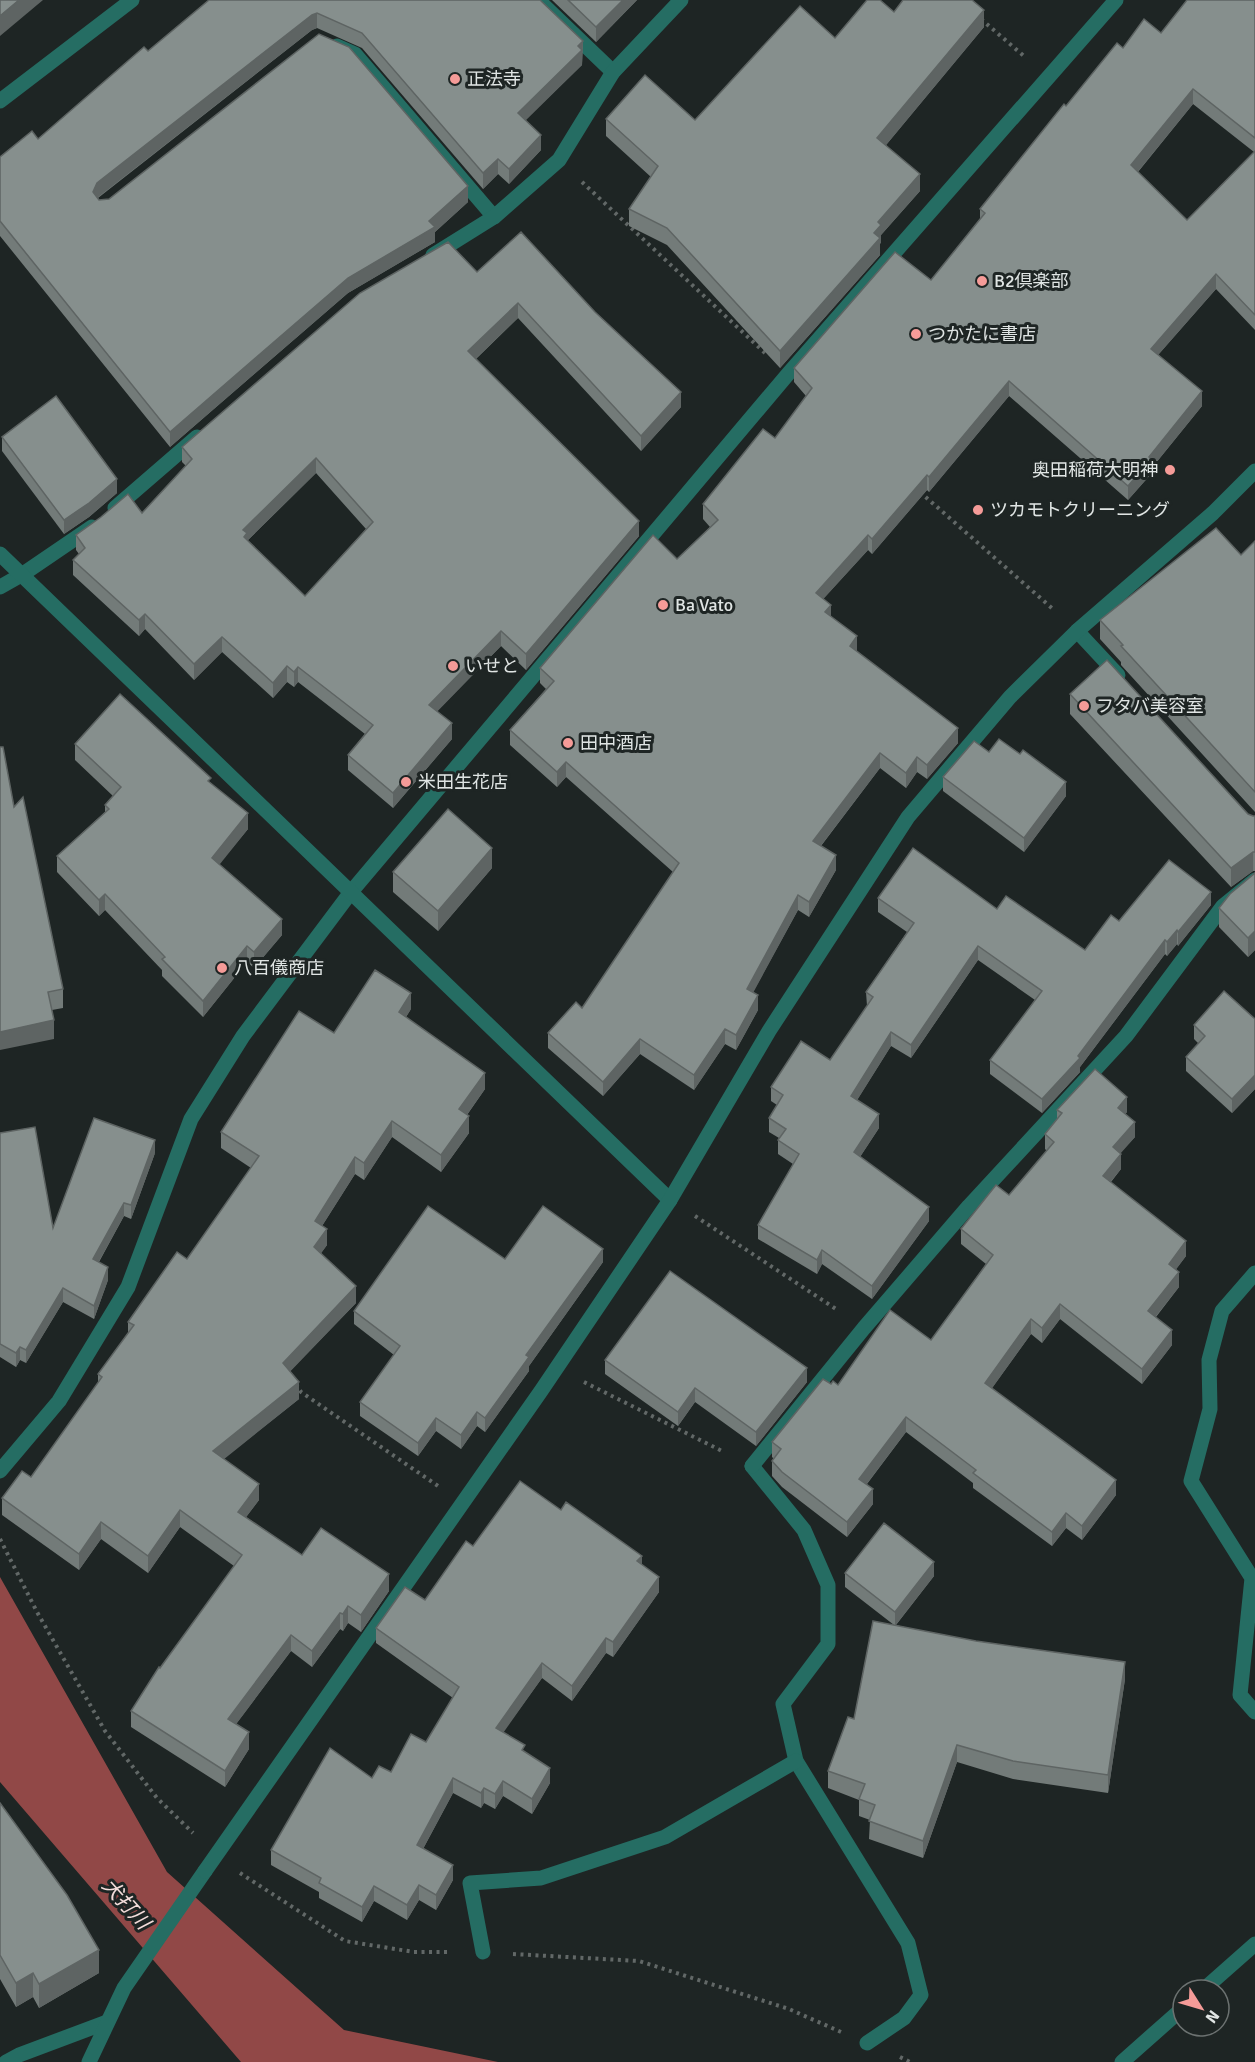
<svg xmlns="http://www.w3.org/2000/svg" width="1255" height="2062" viewBox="0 0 1255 2062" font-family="Signika,'Noto Sans JP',sans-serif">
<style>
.water{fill:#914847}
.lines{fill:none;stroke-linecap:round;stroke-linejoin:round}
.path{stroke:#626867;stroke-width:4;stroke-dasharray:3 4.5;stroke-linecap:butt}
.service{stroke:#256d63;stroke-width:15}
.minor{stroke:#256d63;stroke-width:15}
.tertiary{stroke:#256d63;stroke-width:15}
.wall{fill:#737b79;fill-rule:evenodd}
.shaded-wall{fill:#5e6463}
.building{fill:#868f8d;stroke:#5e6463;stroke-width:1.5;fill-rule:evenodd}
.poi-dot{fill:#f59b98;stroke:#1e2524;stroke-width:2}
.labels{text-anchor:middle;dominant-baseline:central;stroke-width:6;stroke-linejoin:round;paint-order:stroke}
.poi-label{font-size:18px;fill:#e0e5e4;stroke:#1e2524;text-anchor:start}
.water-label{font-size:20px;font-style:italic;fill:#f4dddb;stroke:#1e2524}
</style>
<rect width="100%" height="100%" fill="#1e2524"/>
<polygon class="water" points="0,1577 167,1872 344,2030 498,2062 241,2062 0,1782"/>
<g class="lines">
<g class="path">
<polyline points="981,19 1025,57"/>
<polyline points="582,182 765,353"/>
<polyline points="920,492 1054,610"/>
<polyline points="695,1216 839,1311"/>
<polyline points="584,1382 724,1452"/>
<polyline points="296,1384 301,1392 438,1486"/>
<polyline points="0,1539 37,1612 105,1731 157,1798 193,1833"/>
<polyline points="240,1873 345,1941 414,1952 451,1952"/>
<polyline points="513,1954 639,1961 789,2009 841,2032"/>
<polyline points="900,2057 910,2062"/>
</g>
<g class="service">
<polyline points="0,101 132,0"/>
<polyline points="752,1466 804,1530 828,1585 828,1644 783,1704 796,1761 908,1943 921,1995 904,2018 867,2043"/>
<polyline points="483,1952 470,1883 541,1878 665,1837 796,1761"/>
</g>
<g class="minor">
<polyline points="538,0 613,72"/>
<polyline points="337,46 355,54 494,217"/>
<polyline points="433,255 494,217 559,160 613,72 681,0"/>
<polyline points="115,508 197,437"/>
<polyline points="0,587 23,574 92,527"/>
<polyline points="1077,631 1118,675"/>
<polyline points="1255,1273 1222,1311 1209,1360 1210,1409 1191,1481 1252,1578 1240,1695 1255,1712"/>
<polyline points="752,1466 864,1328 969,1206 1126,1036 1223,906 1255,880"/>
<polyline points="0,1471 59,1401 128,1287 191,1119 243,1036 351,892 788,374 1116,0"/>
<polyline points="1203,1990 1255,1944"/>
<polyline points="6,2062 19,2055 107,2022"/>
<polyline points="89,2062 124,1988 205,1871"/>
<polyline points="1122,2062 1183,2008"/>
</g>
<g class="tertiary">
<polyline points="0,554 670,1200"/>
<polyline points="205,1871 541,1391 670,1200 769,1031 908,817 1010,697 1077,631 1213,513 1255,471"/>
</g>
</g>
<g class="wall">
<polygon points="209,0 583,41 582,65 525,120 541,150 509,184 498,174 483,189 362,48 317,28 312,30 98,198 99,200 468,202 435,232 435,242 348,293 170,447 0,236 0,157 38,139 148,51"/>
<polygon points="552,0 637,0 596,42"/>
<path d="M1255,0v330l-39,-41 -58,66 44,51 -51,63v5l-23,26 -119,-104 -80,96 -2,-2 -55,64 -4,-4 -45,49 8,17 26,35v1l101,91 -31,36 -10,-7 -11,16 -26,-20 -59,78 15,24 -27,47 -11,-7 -45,82 5,18 -22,40 -11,-6 -31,46 -54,-36 -37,42 -55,-48v-15l34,-25 91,-136 -107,-95 -9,10 -47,-42v-15l36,-41 -6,-6v-15l137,-109 33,-32 -7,-8v-15l72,-66 31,-42 -12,-14v-14l137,-88 49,-61v-10l86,-103 57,-58zM1193,104l61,48 -67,68 -49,-48z"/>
<polygon points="894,12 984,27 886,145 920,191 881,235 881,242 880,244 880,255 780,368 667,245 629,226 629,209 651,177 606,136 606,119 695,120 835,38"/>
<path d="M477,272l204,135 -40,44 -123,-133 -42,41 163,177 -113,134 -25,-24 -64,65 15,28 -59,69 -45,-38v-15l17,-21 -67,-52 -4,5 -7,-5 -14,16 -51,-46 -28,28 -49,-51 -6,7 -66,-61v-15l6,-6 -3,-4v-15l66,-22 44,-47 -4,-4v-15zM316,473l50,56 -61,67 -58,-55z"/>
<polygon points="2,437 117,493 89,517 64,534 2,451"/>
<polygon points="1255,541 1255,812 1121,665 1121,662 1100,639 1100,620 1241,555"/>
<polygon points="1070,694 1248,814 1253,816 1255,816 1255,871 1253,871 1231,887 1070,714"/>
<polygon points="75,744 211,783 248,829 219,864 282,935 254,968 247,962 203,1017 162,976 162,970 105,910 99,916 57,872 57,856 105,812 105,805 113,796 75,760"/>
<polygon points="989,752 1066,796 1024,852 943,791 943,777"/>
<polygon points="14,807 63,989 63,1008 52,1010 54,1039"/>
<polygon points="492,868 438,931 393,892 393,872"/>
<polygon points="1255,873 1255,950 1248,957 1219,927 1219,908"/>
<polygon points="878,898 997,909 1085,950 1119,921 1211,905 1178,946 1177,944 1167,956 1165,954 1080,1067 1080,1072 1042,1113 990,1074 990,1060 1035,1000 978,960 911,1058 891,1046 857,1100 879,1128 860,1157 929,1221 872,1299 822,1264 817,1274 758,1239 758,1225 793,1164 778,1154 778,1140 779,1138 769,1132 769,1118 777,1105 771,1101 771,1087 830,1060 867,1006 866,992 907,932 878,912"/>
<polygon points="411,1009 406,1017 485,1089 467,1115 469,1133 441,1172 392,1137 364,1180 355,1174 322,1226 327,1245 321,1253 356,1303 290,1371 299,1399 223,1459 259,1500 246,1517 302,1555 389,1591 361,1632 348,1623 343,1631 340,1629 312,1667 291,1651 236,1724 249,1749 225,1787 131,1727 131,1711 234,1566 180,1527 148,1573 101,1539 79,1570 2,1515 2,1498 31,1477 98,1383 98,1374 128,1334 128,1322 187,1259 251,1168 221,1148 221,1132 334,1033"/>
<polygon points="1255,1019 1255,1089 1232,1113 1186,1071 1186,1057 1199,1044 1194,1039 1194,1025"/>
<polygon points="1057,1110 1127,1112 1125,1114 1135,1137 1120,1153 1121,1169 1111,1182 1186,1256 1176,1269 1179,1287 1156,1317 1172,1345 1142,1384 1060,1319 1042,1343 1031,1334 992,1388 1116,1495 1082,1540 1066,1528 1052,1546 973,1488 973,1483 906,1432 867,1484 873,1504 847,1537 782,1487 772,1476 772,1461 774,1459 772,1457 772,1442 831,1384 838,1385 931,1340 986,1264 961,1244 961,1229 1009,1195 1047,1151 1045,1149 1045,1134 1057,1119"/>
<polygon points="0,1133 53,1228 155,1153 131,1219 124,1216 99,1262 108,1280 94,1319 63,1302 26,1363 20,1360 16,1367 0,1357"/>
<polygon points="505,1259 603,1262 529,1366 529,1371 485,1432 477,1426 461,1449 436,1431 418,1456 360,1416 360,1402 394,1355 354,1324 354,1311"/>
<polygon points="605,1360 807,1382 756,1446 695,1402 678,1426 605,1374"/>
<polygon points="561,1510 642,1565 659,1592 613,1657 606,1653 572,1701 542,1678 503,1732 525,1753 550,1783 532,1814 503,1796 495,1809 484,1803 481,1808 453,1793 423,1849 453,1880 436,1910 419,1900 407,1920 374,1901 362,1922 319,1898 319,1892 271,1865 271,1850 372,1778 391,1772 426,1742 453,1698 376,1643 376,1628 425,1600 473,1546"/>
<polygon points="845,1573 934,1576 896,1625 1125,1679 1108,1793 1013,1779 957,1762 923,1858 869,1839 870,1820 859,1816 859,1800 828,1788 828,1771 854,1719 894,1625 845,1587"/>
<polygon points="0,1803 99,1973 39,2008 33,1997 16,2007 0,1979"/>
</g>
<g class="shaded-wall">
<polygon points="19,0 43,0 0,36 0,16"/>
<polygon points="623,0 637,0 596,42 596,27"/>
<polygon points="984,10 984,27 877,156 877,138"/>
<polygon points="317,13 317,28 312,30 97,198 93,192 97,183 312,15"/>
<polygon points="583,41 582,65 518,128 518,113"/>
<polygon points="1193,89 1193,104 1131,180 1131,165"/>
<polygon points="541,135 541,150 509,184 509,169"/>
<polygon points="498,159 498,174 483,189 483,173"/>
<polygon points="920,174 920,191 881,235 881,242 880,244 880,255 780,368 780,351 874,233 878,222"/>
<polygon points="468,186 468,202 435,232 435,242 348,293 170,447 170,432 348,278 429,221"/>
<polygon points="1216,274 1216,289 1151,363 1151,349"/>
<polygon points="518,303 518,318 468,366 468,351"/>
<polygon points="1009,381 1009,396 929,492 929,477"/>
<polygon points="1202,391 1202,406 1151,469 1151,474 1128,500 1128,486 1149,457"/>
<polygon points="681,392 681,407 641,451 641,436"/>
<polygon points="316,458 316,473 247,541 244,552 243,530"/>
<polygon points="927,475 927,490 872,554 872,539"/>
<polygon points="117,479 117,493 89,517 64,534 64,520"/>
<polygon points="639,521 639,536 526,670 526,654"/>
<polygon points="868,535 868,550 816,607 816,593"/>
<polygon points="831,605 831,620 825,612"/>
<polygon points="145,614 145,629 139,636 139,620"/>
<polygon points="501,631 501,646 429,720 429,705"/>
<polygon points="857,636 857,651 850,661 850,646"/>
<polygon points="222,637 222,652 194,680 194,664"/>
<polygon points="287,666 287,682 273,698 273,683"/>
<polygon points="298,667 298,682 294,687 294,672"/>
<polygon points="452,723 452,739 393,808 393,793"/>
<polygon points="958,728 958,743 927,779 927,765"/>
<polygon points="880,753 880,768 813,856 813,841"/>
<polygon points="917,757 917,772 906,788 906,773"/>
<polygon points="566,762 566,777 557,787 557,772"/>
<polygon points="1066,782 1066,796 1024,852 1024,838"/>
<polygon points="248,813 248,829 212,874 212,858"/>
<polygon points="492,848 492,868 438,931 438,911"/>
<polygon points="1253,852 1253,871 1231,887 1231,868"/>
<polygon points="836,855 836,870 809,917 809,902"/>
<polygon points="1211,892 1211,905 1178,946 1178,932"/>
<polygon points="105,894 105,910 99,916 99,900"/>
<polygon points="798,895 798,910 747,1004 747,989"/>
<polygon points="282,919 282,935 254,968 254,952"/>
<polygon points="1177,930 1177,944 1167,956 1167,942"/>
<polygon points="1255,931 1255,950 1248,957 1248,938"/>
<polygon points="1165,940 1165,954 1080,1067 1080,1072 1042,1113 1042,1099 1078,1056"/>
<polygon points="247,946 247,962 203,1017 203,1001"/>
<polygon points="978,946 978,960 911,1058 911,1045"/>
<polygon points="411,993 411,1009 399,1028 399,1012"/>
<polygon points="758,995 758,1010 736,1050 736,1035"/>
<polygon points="54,1020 54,1039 0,1050 0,1032"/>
<polygon points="725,1029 725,1044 694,1090 694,1075"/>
<polygon points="891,1032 891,1046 851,1110 851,1096"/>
<polygon points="640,1039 640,1054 603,1096 603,1082"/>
<polygon points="485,1073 485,1089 459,1126 459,1109"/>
<polygon points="1255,1075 1255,1089 1232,1113 1232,1099"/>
<polygon points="1127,1097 1127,1112 1118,1123 1118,1108"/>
<polygon points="879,1114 879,1128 854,1166 854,1152"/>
<polygon points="469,1116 469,1133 441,1172 441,1155"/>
<polygon points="392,1121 392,1137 364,1180 364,1163"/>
<polygon points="1135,1122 1135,1137 1113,1162 1113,1147"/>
<polygon points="155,1140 155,1153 131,1219 131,1205"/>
<polygon points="1121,1154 1121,1169 1103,1191 1103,1176"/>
<polygon points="355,1157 355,1174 315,1237 315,1221"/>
<polygon points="124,1203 124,1216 93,1272 93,1259"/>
<polygon points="929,1207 929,1221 872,1299 872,1286"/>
<polygon points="327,1229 327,1245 314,1263 314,1247"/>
<polygon points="1186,1241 1186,1256 1169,1279 1169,1264"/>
<polygon points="603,1249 603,1262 529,1366 529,1371 485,1432 485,1418 526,1355"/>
<polygon points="822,1250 822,1264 817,1274 817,1260"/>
<polygon points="108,1267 108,1280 94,1319 94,1306"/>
<polygon points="1179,1272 1179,1287 1148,1326 1148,1311"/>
<polygon points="356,1286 356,1303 283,1379 283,1363"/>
<polygon points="63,1288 63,1302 26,1363 26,1350"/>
<polygon points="1060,1304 1060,1319 1042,1343 1042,1328"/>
<polygon points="1031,1319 1031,1334 985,1398 985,1383"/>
<polygon points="1172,1330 1172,1345 1142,1384 1142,1369"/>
<polygon points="20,1347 20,1360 16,1367 16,1353"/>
<polygon points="807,1368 807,1382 756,1446 756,1432"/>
<polygon points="299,1382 299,1399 213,1468 213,1451"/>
<polygon points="695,1388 695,1402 678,1426 678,1412"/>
<polygon points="477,1412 477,1426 461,1449 461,1435"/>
<polygon points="906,1417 906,1432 859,1494 859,1479"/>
<polygon points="436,1418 436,1431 418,1456 418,1443"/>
<polygon points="1116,1480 1116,1495 1082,1540 1082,1526"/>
<polygon points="259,1484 259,1500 238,1528 238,1512"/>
<polygon points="873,1489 873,1504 847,1537 847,1522"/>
<polygon points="180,1510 180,1527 148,1573 148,1556"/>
<polygon points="1066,1513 1066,1528 1052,1546 1052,1532"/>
<polygon points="101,1522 101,1539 79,1570 79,1554"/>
<polygon points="642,1556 642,1571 637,1561"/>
<polygon points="934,1562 934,1576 895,1626 895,1612"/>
<polygon points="389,1574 389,1591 361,1632 361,1615"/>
<polygon points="659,1577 659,1592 613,1657 613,1642"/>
<polygon points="348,1606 348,1623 343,1631 343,1614"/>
<polygon points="340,1613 340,1629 312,1667 312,1651"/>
<polygon points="291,1635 291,1651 228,1735 228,1719"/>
<polygon points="606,1638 606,1653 572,1701 572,1686"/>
<polygon points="1125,1662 1125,1679 1108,1793 1108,1775"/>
<polygon points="542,1663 542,1678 496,1743 496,1728"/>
<polygon points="249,1732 249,1749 225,1787 225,1771"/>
<polygon points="957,1745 957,1762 923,1858 923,1841"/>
<polygon points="550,1768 550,1783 532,1814 532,1799"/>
<polygon points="453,1778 453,1793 417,1860 417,1845"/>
<polygon points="503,1781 503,1796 495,1809 495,1794"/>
<polygon points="484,1788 484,1803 481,1808 481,1793"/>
<polygon points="453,1865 453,1880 436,1910 436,1895"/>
<polygon points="419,1885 419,1900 407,1920 407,1905"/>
<polygon points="374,1886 374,1901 362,1922 362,1907"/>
<polygon points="99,1950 99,1973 39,2008 39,1984"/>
<polygon points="33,1973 33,1997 16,2007 16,1983"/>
</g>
<g class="building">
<polygon points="0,0 19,0 0,16"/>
<polygon points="209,0 540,0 583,41 578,46 582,50 518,113 541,135 509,169 498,159 483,173 362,33 317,13 312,15 97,183 93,192 99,200 109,199 319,34 349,47 468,186 429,221 435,227 348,278 170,432 0,221 0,157 32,131 38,139 144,47 148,51"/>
<polygon points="568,0 623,0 596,27"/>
<polygon points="867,0 880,0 894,12 903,0 972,0 984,10 877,138 920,174 878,222 881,225 874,233 880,238 780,351 667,228 629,209 658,166 606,119 645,75 695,120 800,6 835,38"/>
<polygon points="1187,0 1255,0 1255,138 1193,89 1131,165 1187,220 1255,151 1255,315 1216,274 1151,349 1202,391 1149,457 1151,459 1128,486 1009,381 929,477 927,475 872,539 868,535 816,593 831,605 825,612 857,636 850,646 958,728 927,765 917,757 906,773 880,753 813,841 836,855 809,902 798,895 747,989 758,995 736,1035 725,1029 694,1075 640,1039 603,1082 548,1033 576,1002 582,1008 679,863 566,762 557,772 510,730 554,681 540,668 653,535 677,559 718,520 703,504 763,429 775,438 812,388 794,368 895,252 931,280 985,213 980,209 1064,104 1066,106 1117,43 1123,48 1144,19 1161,33"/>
<path d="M521,232l74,80 86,80 -40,44 -123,-133 -50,48 171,170 -113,133 -25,-23 -72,74 23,18 -59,70 -45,-38 25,-30 -75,-58 -4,5 -7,-6 -14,17 -51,-46 -28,27 -49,-50 -6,6 -66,-60 12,-12 -9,-13 25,-18 27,-23 14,19 50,-54 -10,-12 178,-154 88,-51 29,30zM316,458l57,64 -68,74 -61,-59 3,-4 -4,-3z"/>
<polygon points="56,396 117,479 89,503 64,520 2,437"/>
<polygon points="1216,528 1241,555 1255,541 1255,792 1121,646 1123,645 1100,620"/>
<polygon points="1107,660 1248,814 1253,816 1255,816 1255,852 1253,852 1231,868 1070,694"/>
<polygon points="120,694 211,778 208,781 248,813 212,858 282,919 254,952 247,946 203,1001 162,959 165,957 105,894 99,900 57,856 109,809 105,805 121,787 75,744"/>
<polygon points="999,739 1020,754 1023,750 1066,782 1024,838 943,777 974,741 989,752"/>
<polygon points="0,747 3,747 14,807 23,797 63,989 48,992 54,1020 0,1032"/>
<polygon points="448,809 492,848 438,911 393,872"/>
<polygon points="913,848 997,909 1006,896 1085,950 1111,915 1119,921 1169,860 1211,892 1178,932 1177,930 1167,942 1165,940 1078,1056 1080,1058 1042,1099 990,1060 1042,991 978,946 911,1045 891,1032 851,1096 879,1114 854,1152 929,1207 872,1286 822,1250 817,1260 758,1225 799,1154 778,1140 786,1129 769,1118 783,1095 771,1087 801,1041 830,1060 873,997 866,992 914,923 878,898"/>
<polygon points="1255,873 1255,931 1248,938 1219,908 1230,894"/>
<polygon points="375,970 411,993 399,1012 485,1073 459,1109 469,1116 441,1155 392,1121 364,1163 355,1157 315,1221 327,1229 314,1247 356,1286 283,1363 299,1382 213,1451 259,1484 238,1512 302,1555 321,1528 389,1574 361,1615 348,1606 343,1614 340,1613 312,1651 291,1635 228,1719 249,1732 225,1771 131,1711 159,1667 160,1668 242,1555 180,1510 148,1556 101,1522 79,1554 2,1498 22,1471 31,1477 102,1377 98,1374 134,1325 128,1322 177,1252 187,1259 259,1156 221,1132 299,1011 334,1033"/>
<polygon points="1224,991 1255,1019 1255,1075 1232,1099 1186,1057 1205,1036 1194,1025"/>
<polygon points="1095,1069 1127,1097 1118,1108 1135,1122 1113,1147 1121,1154 1103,1176 1186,1241 1169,1264 1179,1272 1148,1311 1172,1330 1142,1369 1060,1304 1042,1328 1031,1319 985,1383 1116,1480 1082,1526 1066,1513 1052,1532 973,1473 976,1470 906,1417 859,1479 873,1489 847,1522 782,1472 772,1461 781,1449 772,1442 823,1379 831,1384 833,1381 838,1385 890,1310 931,1340 993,1255 961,1229 996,1185 1009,1195 1054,1142 1045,1134 1062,1113 1057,1110"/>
<polygon points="94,1118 155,1140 131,1205 124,1203 93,1259 108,1267 94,1306 63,1288 26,1350 20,1347 16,1353 0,1344 0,1133 35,1127 53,1228"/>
<polygon points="428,1206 505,1259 543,1206 603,1249 526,1355 529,1357 485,1418 477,1412 461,1435 436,1418 418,1443 360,1402 400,1346 354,1311"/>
<polygon points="670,1271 807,1368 756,1432 695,1388 678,1412 605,1360"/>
<polygon points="520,1481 561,1510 566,1502 642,1556 637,1561 659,1577 613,1642 606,1638 572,1686 542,1663 496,1728 525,1745 522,1750 550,1768 532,1799 503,1781 495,1794 484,1788 481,1793 453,1778 417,1845 453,1865 436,1895 419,1885 407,1905 374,1886 362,1907 319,1883 321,1878 271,1850 330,1748 372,1778 379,1766 391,1772 411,1734 426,1742 459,1687 376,1628 405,1587 425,1600 466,1541 473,1546"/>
<polygon points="884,1523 934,1562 895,1612 845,1573"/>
<polygon points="873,1621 976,1641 1125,1662 1108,1775 1013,1761 957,1745 923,1841 869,1821 875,1805 859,1799 865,1784 828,1771 848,1717 854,1719"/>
<polygon points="0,1803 67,1895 99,1950 39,1984 33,1973 16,1983 0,1955"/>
</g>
<g class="poi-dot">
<circle cx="455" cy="79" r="6"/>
<circle cx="982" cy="281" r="6"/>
<circle cx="916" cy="334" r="6"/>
<circle cx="1170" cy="470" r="6"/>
<circle cx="978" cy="510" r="6"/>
<circle cx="663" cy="605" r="6"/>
<circle cx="453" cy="666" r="6"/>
<circle cx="1084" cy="706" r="6"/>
<circle cx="568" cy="743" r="6"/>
<circle cx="406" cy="782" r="6"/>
<circle cx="222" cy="968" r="6"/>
</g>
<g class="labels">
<g class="poi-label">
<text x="467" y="79">正法寺</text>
<text x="994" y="281">B2倶楽部</text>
<text x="928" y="334">つかたに書店</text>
<text x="1158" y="470" text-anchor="end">奥田稲荷大明神</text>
<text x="990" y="510">ツカモトクリーニング</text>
<text x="675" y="605">Ba Vato</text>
<text x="465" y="666">いせと</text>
<text x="1096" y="706">フタバ美容室</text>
<text x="580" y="743">田中酒店</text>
<text x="418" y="782">米田生花店</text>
<text x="234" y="968">八百儀商店</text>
</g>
<g class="water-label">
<text transform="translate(126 1904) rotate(48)">犬打川</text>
</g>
</g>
<g transform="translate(1201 2008) rotate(127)"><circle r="28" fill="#1e2524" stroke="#6c7271" stroke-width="1.5"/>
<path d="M0-4.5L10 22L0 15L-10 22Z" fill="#f59b98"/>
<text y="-9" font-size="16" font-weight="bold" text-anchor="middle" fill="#e0e5e4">N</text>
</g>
</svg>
